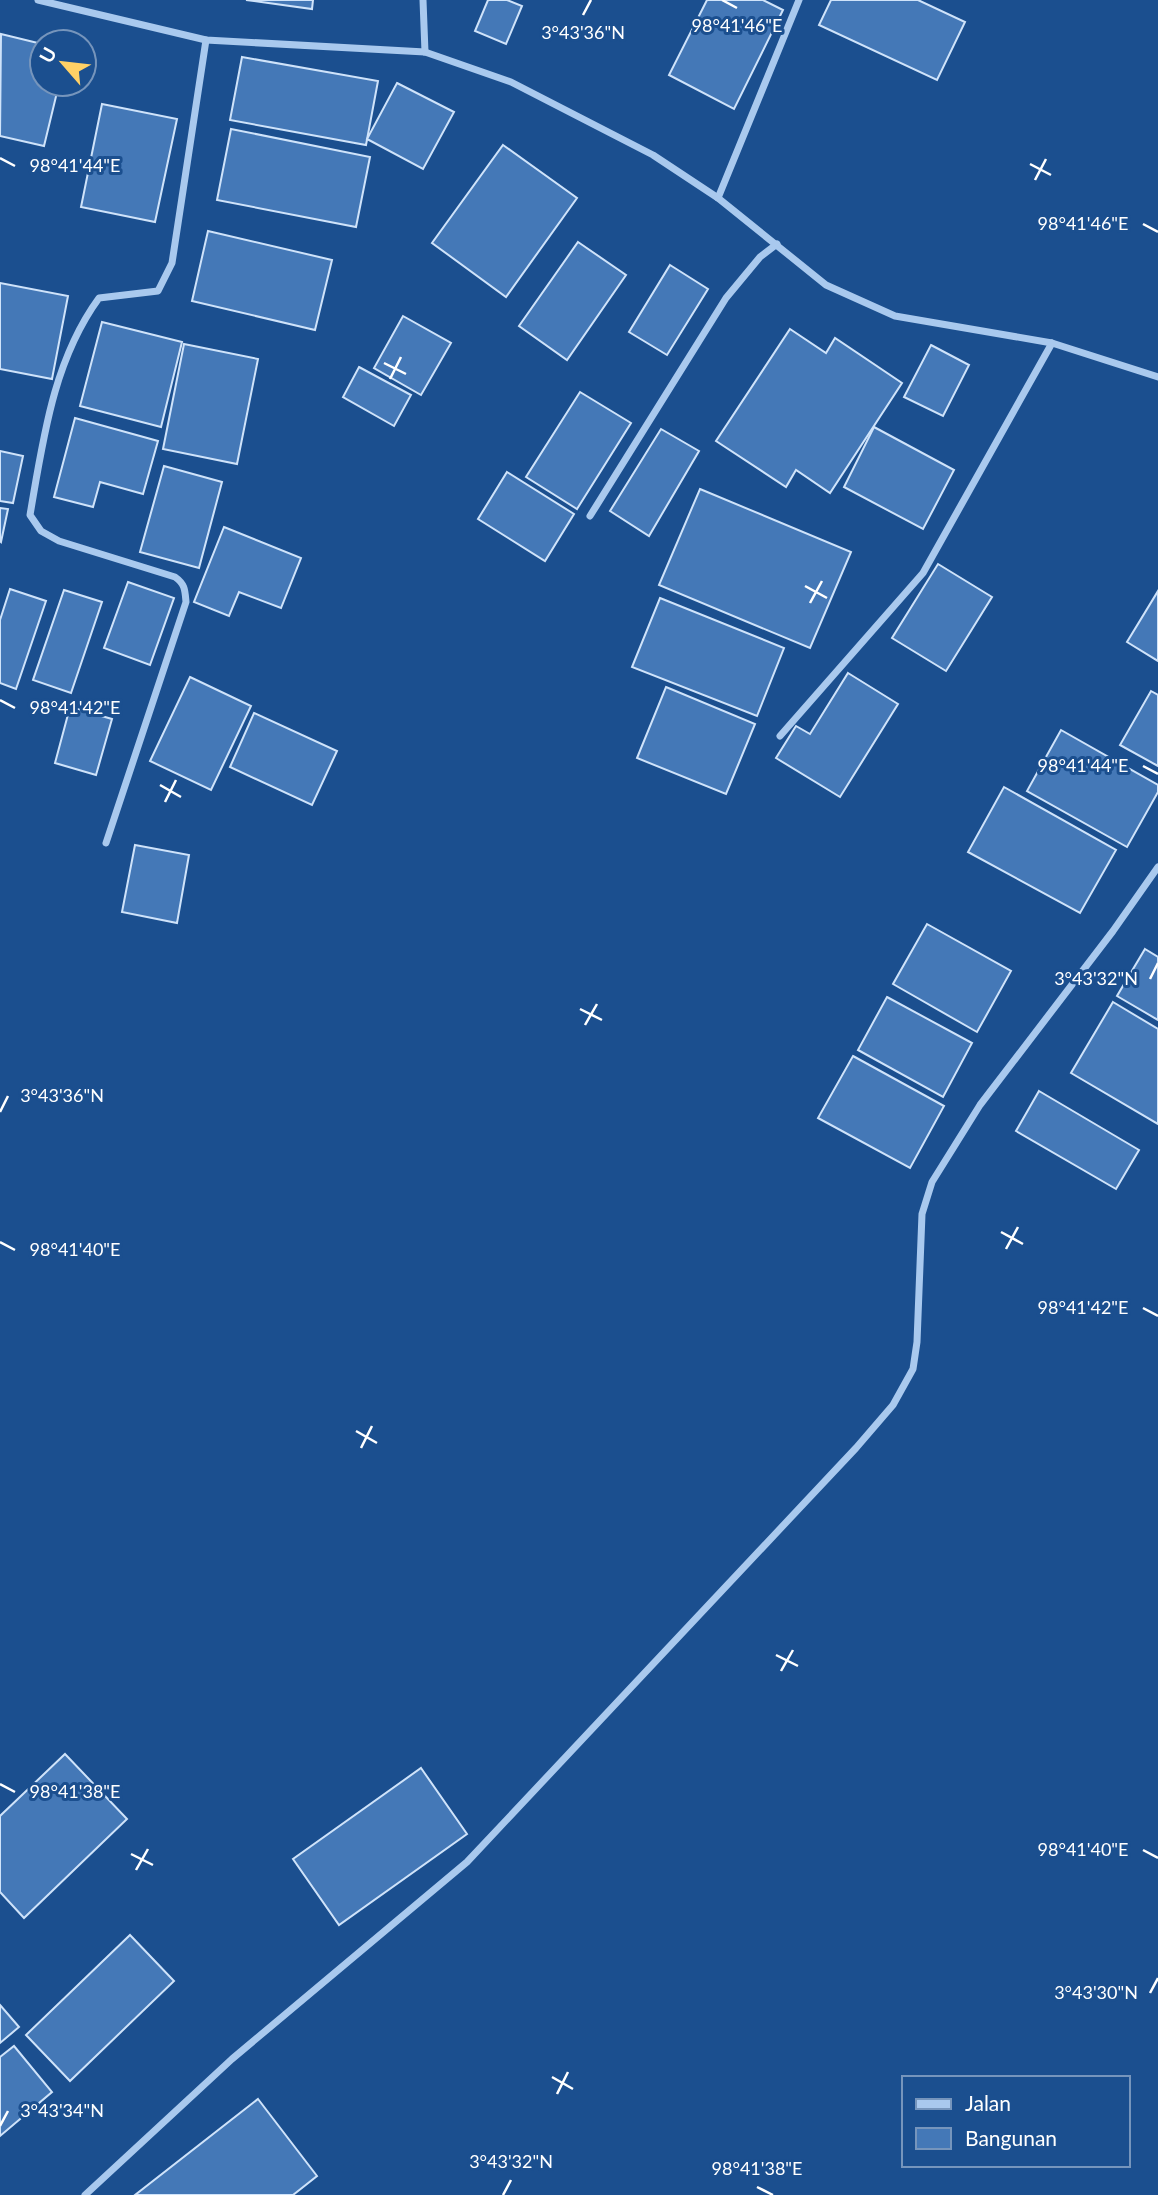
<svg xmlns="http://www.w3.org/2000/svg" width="1158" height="2195" viewBox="0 0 1158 2195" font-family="Lato,sans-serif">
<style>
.building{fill:#4478b7;stroke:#cfe3fa;stroke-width:2}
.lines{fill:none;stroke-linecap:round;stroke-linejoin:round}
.minor{stroke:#a9c9ee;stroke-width:7}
.ticks{fill:none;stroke:#fff;stroke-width:2.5}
.ticks-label{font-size:18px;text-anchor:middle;fill:#fff;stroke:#1b4f8f;stroke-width:6;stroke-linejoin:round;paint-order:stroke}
</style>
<rect width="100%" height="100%" fill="#1b4f8f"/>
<g class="building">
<polygon points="246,0 313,0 312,9"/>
<polygon points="488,0 507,0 522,6 506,44 475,31"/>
<polygon points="707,0 763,0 783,10 734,109 669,75"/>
<polygon points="831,0 918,0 965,22 937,80 819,25"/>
<polygon points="1,34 42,44 38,66 42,67 42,84 59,84 44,146 0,136"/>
<polygon points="242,57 378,81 366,145 230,120"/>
<polygon points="397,83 454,112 423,169 367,139"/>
<polygon points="102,104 177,119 155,222 81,207"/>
<polygon points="231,129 370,157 356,227 217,200"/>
<polygon points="503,145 577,198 506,297 432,243"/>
<polygon points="208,231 332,260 315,330 192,301"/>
<polygon points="578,242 626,275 567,360 519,326"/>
<polygon points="670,265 708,289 667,355 629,332"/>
<polygon points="0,283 68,296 52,379 0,369"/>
<polygon points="403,316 451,343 421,395 374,368"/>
<polygon points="102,322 182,342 161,427 80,406"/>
<polygon points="790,329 826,353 835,338 902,383 830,493 796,470 786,487 716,441"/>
<polygon points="184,344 258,359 237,464 163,449"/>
<polygon points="931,345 969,365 943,416 904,397"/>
<polygon points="359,367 411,395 394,426 343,397"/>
<polygon points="580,392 631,423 577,509 526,477"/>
<polygon points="75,418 158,441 143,494 100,482 93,507 54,497"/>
<polygon points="874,427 954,470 923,529 844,487"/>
<polygon points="661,429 699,451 649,536 610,511"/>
<polygon points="0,451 23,456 13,503 0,501"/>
<polygon points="164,466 222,482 199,568 140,552"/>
<polygon points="507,472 574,514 545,561 478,519"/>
<polygon points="700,489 851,552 810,648 659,585"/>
<polygon points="0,508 8,509 1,542 0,541"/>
<polygon points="224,527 301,558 281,608 239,592 229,616 194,602"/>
<polygon points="938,564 992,597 946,671 892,638"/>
<polygon points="128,582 174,598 150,665 104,648"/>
<polygon points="10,589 46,601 16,689 0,683 0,620"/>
<polygon points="64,590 102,602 71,693 33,680"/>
<polygon points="1158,591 1158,661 1127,642"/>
<polygon points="660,598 784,648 757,716 632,667"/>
<polygon points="848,673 898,704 840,797 776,758 796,726 810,734"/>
<polygon points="190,677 251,706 211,790 150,761"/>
<polygon points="666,687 755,724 726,794 637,758"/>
<polygon points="1151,691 1158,695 1158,766 1120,745"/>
<polygon points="70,707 112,719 96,775 55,763"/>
<polygon points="254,713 337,751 312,805 230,767"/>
<polygon points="1061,730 1158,785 1158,792 1127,847 1027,791"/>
<polygon points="1004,787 1116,850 1080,913 968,852"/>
<polygon points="135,845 189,855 177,923 122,912"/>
<polygon points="927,924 1011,971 977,1032 893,984"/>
<polygon points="1145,949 1158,957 1158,1020 1117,996"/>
<polygon points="887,997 972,1043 943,1097 858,1050"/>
<polygon points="1113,1002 1158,1029 1158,1124 1071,1073"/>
<polygon points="853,1056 944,1106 910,1168 818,1118"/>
<polygon points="1039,1091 1139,1150 1116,1189 1016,1131"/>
<polygon points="65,1754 127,1819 24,1918 0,1892 0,1816"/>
<polygon points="421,1768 467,1834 339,1925 293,1859"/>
<polygon points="130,1935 174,1981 70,2081 26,2035"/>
<polygon points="0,2005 19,2027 0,2043"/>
<polygon points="14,2046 52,2092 0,2136 0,2057"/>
<polygon points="258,2099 317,2176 293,2195 135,2195"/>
</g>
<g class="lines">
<g class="minor">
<polyline points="38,0 206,40 425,52 511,82 653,155 718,198 826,285 895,316 1052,343 1158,377"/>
<polyline points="423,0 425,52"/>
<polyline points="718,198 799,0"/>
<polyline points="590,516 726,298 760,257 777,244"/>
<polyline points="780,736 923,573 1052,343"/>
<path d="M106,843l80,-241c-1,-12 -1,-18 -11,-25l-116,-36 -18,-10 -11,-16c13,-75 23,-154 69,-217l59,-7 14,-28 34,-223"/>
<polyline points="85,2195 232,2059 467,1862 856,1448 893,1405 913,1369 917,1342 922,1214 932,1182 980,1105 1113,931 1158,867"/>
</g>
</g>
<path class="ticks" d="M722,0l15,8M583,15l8,-15M0,158l15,8M1030,164l21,11M1035,180l11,-21M1143,224l15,8M384,363l22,11M390,379l11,-22M805,586l22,12M810,603l12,-22M0,700l15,8M1143,766l15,8M160,785l21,12M165,802l11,-22M1150,979l8,-16M580,1009l22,11M585,1025l12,-21M0,1112l8,-16M1001,1232l22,12M0,1242l15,8M1006,1249l12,-22M1143,1308l15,8M356,1431l21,12M361,1448l11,-22M776,1655l22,11M781,1671l12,-21M0,1784l15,8M1143,1850l15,8M131,1854l22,11M136,1870l12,-21M1150,1993l8,-15M552,2077l21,12M557,2094l11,-22M0,2126l8,-15M757,2187l16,8M503,2195l8,-15"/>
<g class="ticks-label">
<text x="737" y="32">98°41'46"E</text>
<text x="583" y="39">3°43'36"N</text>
<text x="75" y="172">98°41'44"E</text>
<text x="1083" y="230">98°41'46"E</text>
<text x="75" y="714">98°41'42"E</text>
<text x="1083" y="772">98°41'44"E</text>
<text x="1096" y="985">3°43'32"N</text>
<text x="62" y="1102">3°43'36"N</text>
<text x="75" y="1256">98°41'40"E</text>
<text x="1083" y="1314">98°41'42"E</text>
<text x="75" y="1798">98°41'38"E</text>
<text x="1083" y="1856">98°41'40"E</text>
<text x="1096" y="1999">3°43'30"N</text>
<text x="62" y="2117">3°43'34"N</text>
<text x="511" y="2168">3°43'32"N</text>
<text x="757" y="2175">98°41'38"E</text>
</g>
<rect x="902" y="2076" width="228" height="91" fill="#1b4f8f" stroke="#7695bc" stroke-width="2"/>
<rect x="916" y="2099" width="35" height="10" fill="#a9c9ee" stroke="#7695bc" stroke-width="2"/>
<text x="965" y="2111" font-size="21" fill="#ffffff">Jalan</text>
<rect x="916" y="2128" width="35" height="21" fill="#4478b7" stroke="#7695bc" stroke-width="2"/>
<text x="965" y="2146" font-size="21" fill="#ffffff">Bangunan</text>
<g transform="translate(63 63) rotate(298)"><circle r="33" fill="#1b4f8f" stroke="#7695bc" stroke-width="2"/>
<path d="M0-5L12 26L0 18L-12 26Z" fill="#ffd166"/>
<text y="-10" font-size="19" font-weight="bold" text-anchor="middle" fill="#ffffff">U</text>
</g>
</svg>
